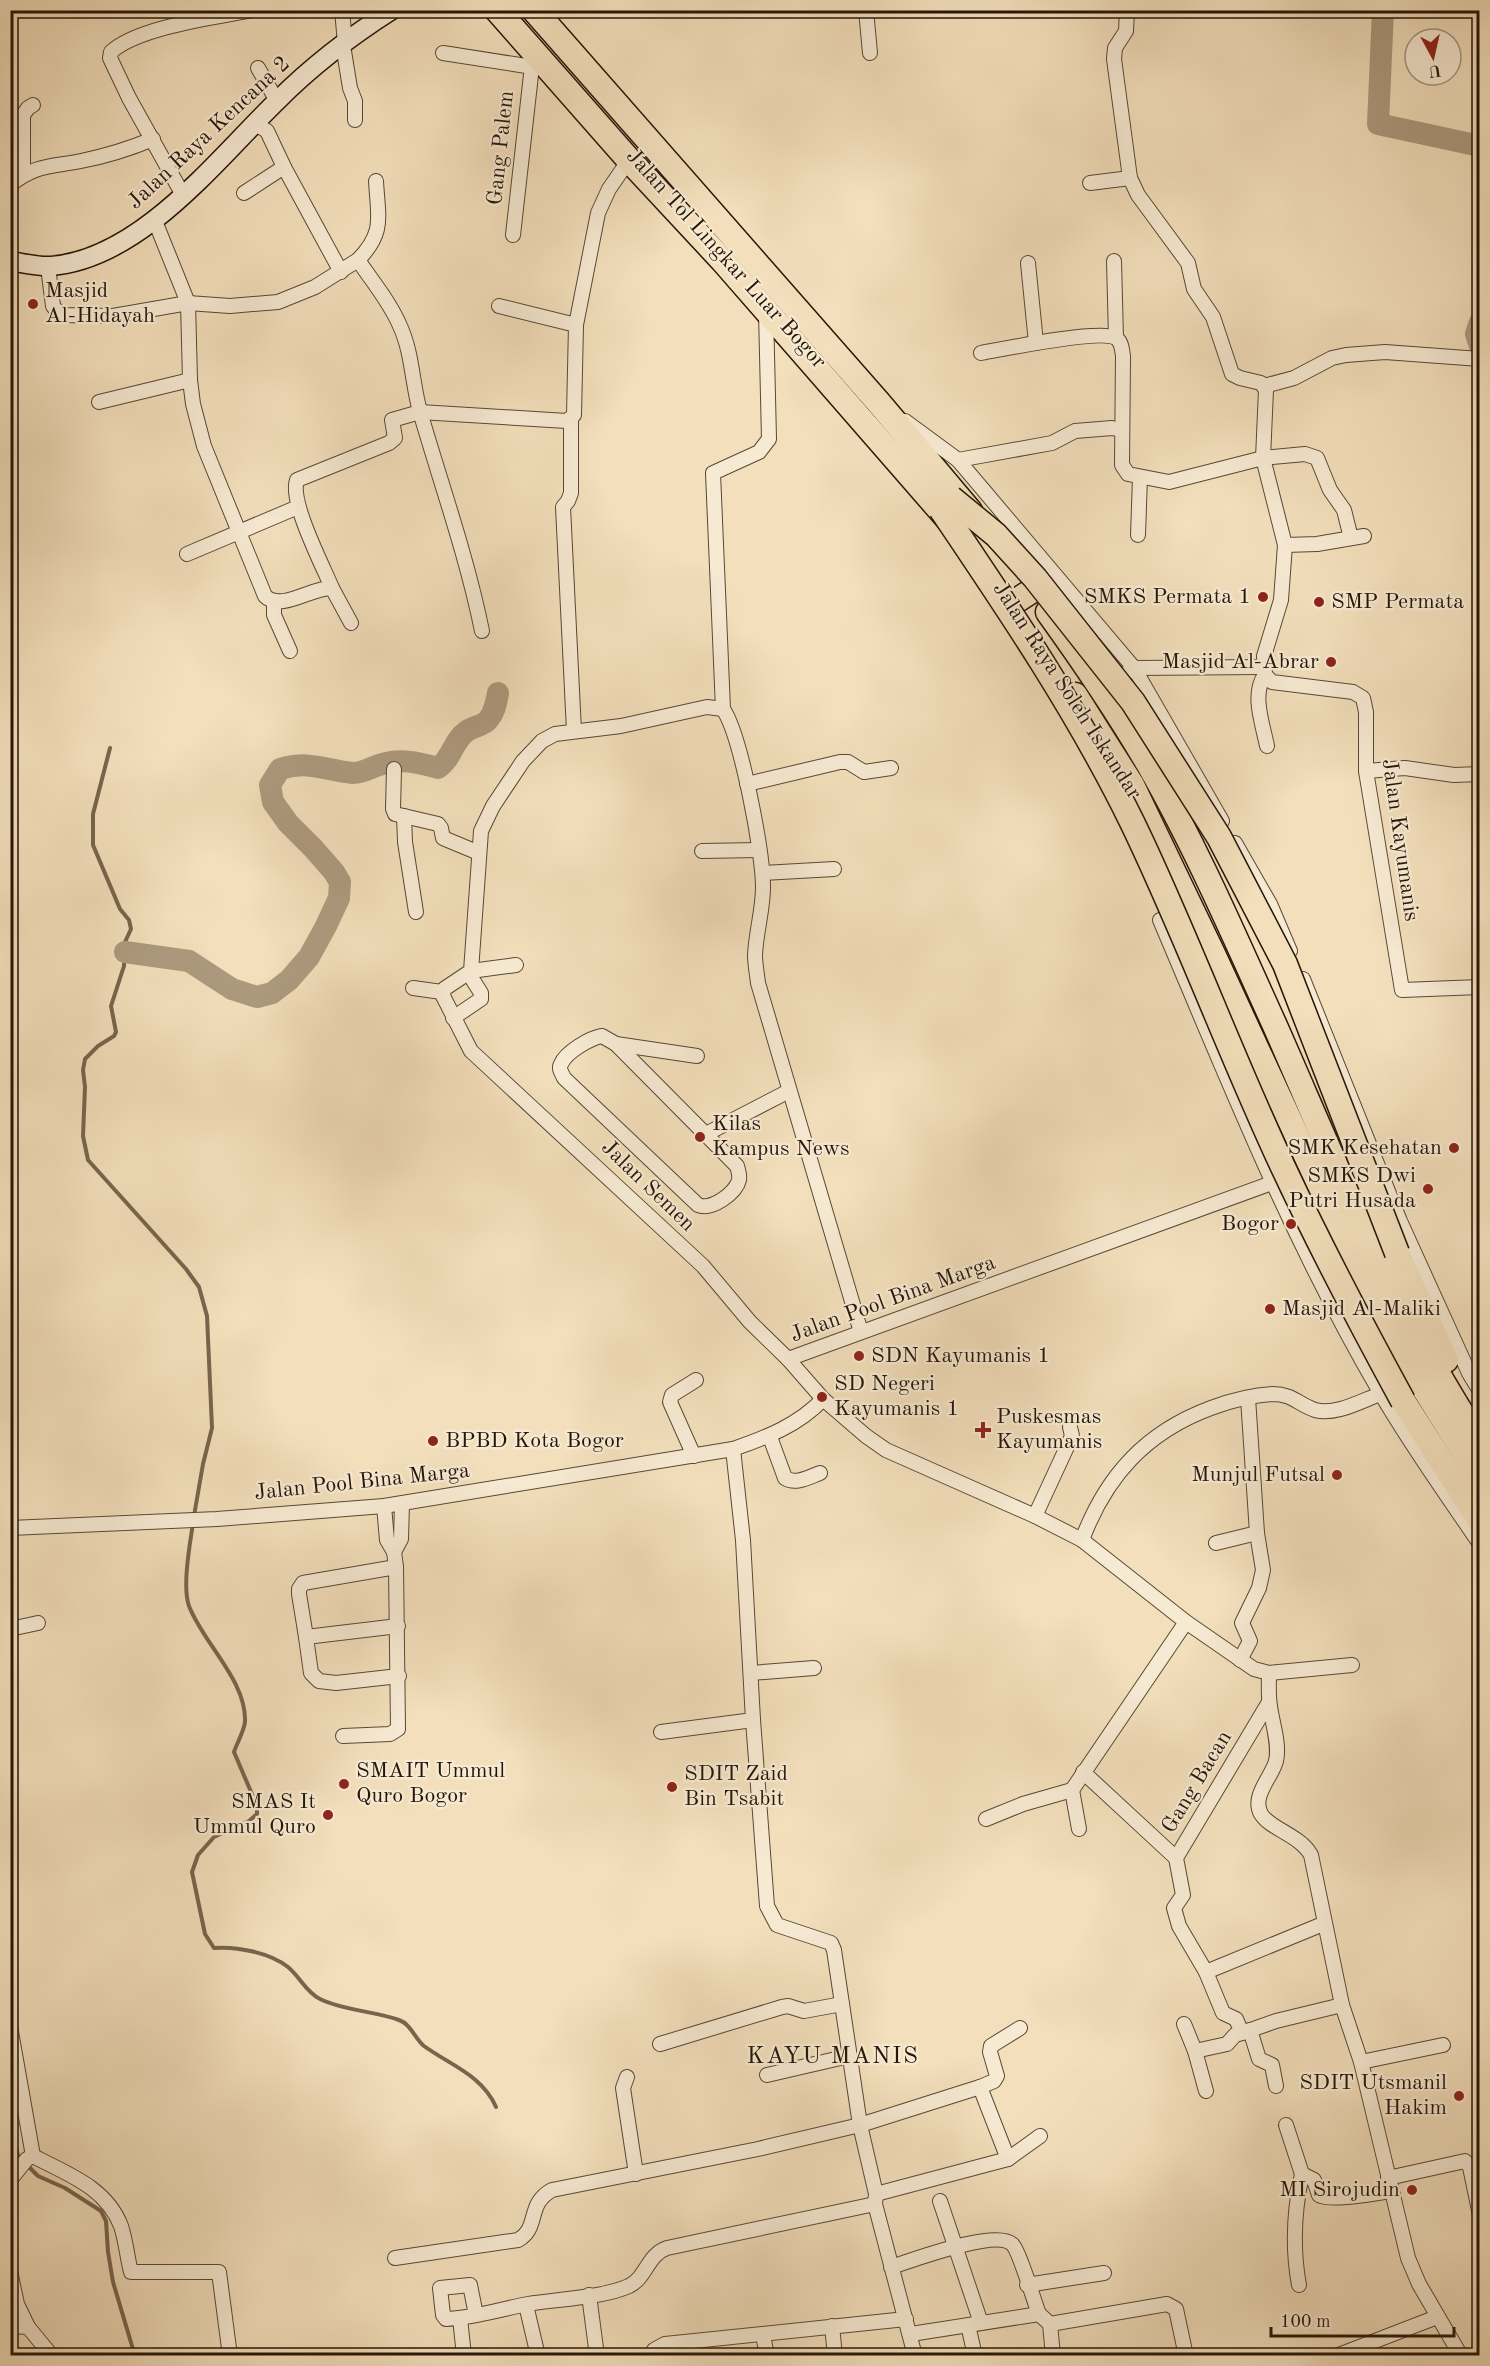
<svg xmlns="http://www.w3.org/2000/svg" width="1490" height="2366" viewBox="0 0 1490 2366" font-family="'Old Standard TT',serif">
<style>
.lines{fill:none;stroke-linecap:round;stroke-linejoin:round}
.stream{stroke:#77654e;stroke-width:4}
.river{stroke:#ad9a7e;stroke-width:22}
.street-casing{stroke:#584834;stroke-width:16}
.secondary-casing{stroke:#251507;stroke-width:21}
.highway-casing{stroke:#251507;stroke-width:27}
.street{stroke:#f7ead3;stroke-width:14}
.secondary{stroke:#f7ead3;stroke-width:18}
.highway{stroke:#f3dfbc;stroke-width:24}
.highway-bridge-casing{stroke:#251507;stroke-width:27;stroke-linecap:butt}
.highway-bridge{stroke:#f3dfbc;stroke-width:24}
.poi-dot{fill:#8f2418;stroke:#f7ead3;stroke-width:2}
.labels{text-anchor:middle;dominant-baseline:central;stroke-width:4.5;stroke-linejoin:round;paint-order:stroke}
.street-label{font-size:22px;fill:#251507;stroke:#f7ead3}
.poi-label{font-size:22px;fill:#251507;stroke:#f7ead3;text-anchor:start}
.neighbourhood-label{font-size:24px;letter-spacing:1.5px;fill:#251507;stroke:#f7ead3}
</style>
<rect width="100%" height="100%" fill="#f3dfbc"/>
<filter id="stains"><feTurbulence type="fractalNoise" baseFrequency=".00333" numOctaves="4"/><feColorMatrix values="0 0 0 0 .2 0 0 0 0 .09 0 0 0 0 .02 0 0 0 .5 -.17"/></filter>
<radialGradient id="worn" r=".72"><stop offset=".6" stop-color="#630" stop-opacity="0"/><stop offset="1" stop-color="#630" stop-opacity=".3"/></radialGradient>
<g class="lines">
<g class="stream">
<polyline points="110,748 93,814 93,845 120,909 129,920 131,929 125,942 124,966 111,1006 116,1032 114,1036 98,1046 85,1059 83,1070 85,1087 83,1136 88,1160 186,1269 199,1287 207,1316 212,1428 203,1464 194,1516"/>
<path d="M193,1523c-3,21 -11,63 -4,83 14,37 58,75 56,116 -1,9 -8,21 -11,30l23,54v8l-8,7 -35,16 -16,18 -6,17 13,62 9,14c23,-2 56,5 74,19 12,10 18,25 32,32 25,12 54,12 79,21 12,4 16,19 25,26 26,19 58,29 72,61"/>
<polyline points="10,2116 18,2156 38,2176 65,2188 101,2211 106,2221 108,2252 113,2282 135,2356"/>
</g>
<g class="river">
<polyline points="1383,10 1378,124 1480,146"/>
<polyline points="1480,322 1476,334 1480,346"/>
<path d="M125,952l64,9 43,28 25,8 15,-4 17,-13 20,-23 17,-31 13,-28 1,-16 -6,-10 -21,-24 -25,-25 -15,-21 -3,-17 10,-16c30,-9 44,1 73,4 10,0 17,-5 26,-8 21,-7 38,-3 59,3 14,-9 15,-28 29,-37 7,-5 16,-5 21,-11 7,-8 8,-17 10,-27"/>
</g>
<g class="street-casing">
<g id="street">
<polyline points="342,10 345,43"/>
<polyline points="866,10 870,53"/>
<polyline points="1127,10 1126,31 1115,48 1114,59 1130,178 1138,195 1188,263 1194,289 1213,317 1232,374 1240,378 1261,383 1266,390 1263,458 1285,545 1281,600 1264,656 1265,675 1272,682 1353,692 1363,698 1366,712 1366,771 1402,990 1480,987"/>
<polyline points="343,45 350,88 355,101 355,120"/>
<polyline points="443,53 539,68"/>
<polyline points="258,68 277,101"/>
<polyline points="254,123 267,131 284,167 341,272"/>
<polyline points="23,175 23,115 28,108 33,105"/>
<path d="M376,181c2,37 9,51 -18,79 14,21 32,42 42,66 13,28 12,60 21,89 21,72 46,142 61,216"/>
<polyline points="1090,183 1130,178"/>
<path d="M10,185c27,-21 40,-18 71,-24 25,-5 48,-12 72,-22"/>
<polyline points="244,193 284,167"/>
<path d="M183,195l-54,-97 -19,-40 1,-6c27,-25 106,-35 142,-42"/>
<path d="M155,221l33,82 2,77 3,24 11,42 61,150c16,16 47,-9 67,-8l19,35"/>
<polyline points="513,235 532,66"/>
<polyline points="1114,261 1116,338"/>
<polyline points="1028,263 1036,343"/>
<polyline points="48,267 53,306 60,315 113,316 188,303 230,306 278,302 315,287 358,260"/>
<polyline points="499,306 576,325"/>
<path d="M766,312l3,127 -10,13 -46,21 10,236c18,26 40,144 40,178 0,23 -7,45 -8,68 0,9 2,19 3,28l103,349"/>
<path d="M981,353c22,-4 120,-24 135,-15 6,4 6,12 7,18l-1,109 6,9 41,8 94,-24 42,-4 12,4 13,32 14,20 7,28"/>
<polyline points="1264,386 1294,378 1332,358 1346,355 1385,352 1480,359"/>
<polyline points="99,402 190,380"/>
<polyline points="571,420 571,493 568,501 563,507 574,731"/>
<polyline points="905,421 958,460 1134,668 1222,821"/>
<polyline points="958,460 1052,443 1075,431 1112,428 1122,430"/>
<polyline points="1138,535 1140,477"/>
<polyline points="1285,545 1317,544 1364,536"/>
<polyline points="187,554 298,507"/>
<path d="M332,588c-9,-22 -43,-87 -35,-108l92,-37 6,-5 -3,-18 28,-8 147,9 7,-6 2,-90 22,-112 11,-24 20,-29"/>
<polyline points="274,602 274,615 290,651"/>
<polyline points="1128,672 1134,668 1263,667"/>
<path d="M1265,675c-14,19 -2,50 2,71"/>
<polyline points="394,769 393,809 395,814 438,824 441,828 443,838 479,853"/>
<polyline points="1366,771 1405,768 1454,775 1480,774"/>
<polyline points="747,784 840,762 848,762 864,772 891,768"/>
<polyline points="404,816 405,842 416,912"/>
<polyline points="1235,843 1270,904 1290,951"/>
<polyline points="702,851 759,850"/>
<polyline points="763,873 834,869"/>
<path d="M1179,915l-19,5c68,160 132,322 220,472 30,52 66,102 100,152"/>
<polyline points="471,971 516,965"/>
<polyline points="1303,979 1400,1221 1469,1373 1480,1391"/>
<polyline points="413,988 442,992"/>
<polyline points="453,1018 481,999 481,993 469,974"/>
<path d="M602,1036l14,8 121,122c1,4 3,9 2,14 -3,13 -28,31 -41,25l-134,-127c-2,-5 -6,-9 -3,-14 5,-12 29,-26 41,-28z"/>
<polyline points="616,1044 697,1056"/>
<polyline points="706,1134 789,1091"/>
<polyline points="788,1359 1280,1180"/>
<polyline points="823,1399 866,1436 886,1450 1035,1516 1082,1540 1186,1622 1254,1669 1269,1673 1352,1665"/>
<path d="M770,1437l15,41c11,7 24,-1 35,-5"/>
<polyline points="733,1449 743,1540 753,1720 767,1906 777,1925 831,1943 834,1950 860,2125 876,2194 875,2204 915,2356"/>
<polyline points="694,1456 670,1402 672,1395 696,1380"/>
<polyline points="1035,1516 1072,1436 1070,1427"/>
<path d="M10,1528l207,-9 167,-13 349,-57c32,-11 66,-24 90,-50l-35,-40 -38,-37 -47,-56 -232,-215 -28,-55 1,-7 27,-18 10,-140 12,-25 30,-45 19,-20 13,-7 66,-8 86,-19 16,2"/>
<path d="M1082,1540c24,-64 64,-108 129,-132 19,-7 41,-13 62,-14 19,0 25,10 42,16 20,6 46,-9 65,-16"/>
<polyline points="1216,1543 1257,1533"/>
<polyline points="394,1552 401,1539 402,1504"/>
<polyline points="398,1626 306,1637 311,1673 319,1681 336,1683 399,1676"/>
<polyline points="10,1629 38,1623"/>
<polyline points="306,1637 299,1594 299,1589 303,1583 396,1567"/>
<polyline points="1240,1660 1250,1641 1242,1623 1259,1588 1263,1570 1257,1533 1248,1398"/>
<polyline points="751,1673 814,1668"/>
<path d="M1269,1673c0,11 -1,22 1,33 2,16 10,39 6,55 -4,16 -25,35 -15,53 9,15 39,21 50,41l31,150 19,57 47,196 11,26 42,72"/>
<polyline points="1269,1702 1176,1858 1183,1895 1174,1908 1179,1926 1206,1972 1323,1924"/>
<polyline points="661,1732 753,1720"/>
<polyline points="343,1736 390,1734 398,1729 396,1567 394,1552 387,1540 384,1506"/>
<polyline points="1083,1772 1176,1858"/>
<polyline points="1072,1790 1079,1829"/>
<polyline points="986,1819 1023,1804 1072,1790 1186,1622"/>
<polyline points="1206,1972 1223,2013 1236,2019 1242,2033 1276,2021 1342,2005"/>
<polyline points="1184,2024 1195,2051 1206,2091"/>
<polyline points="10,2026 33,2156"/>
<polyline points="1250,2030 1259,2059 1272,2065 1276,2086"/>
<polyline points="660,2044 782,2007 788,2006 804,2011 842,2004"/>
<polyline points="1195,2051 1227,2044 1235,2035 1242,2033"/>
<polyline points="1361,2062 1443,2045"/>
<polyline points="767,2075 849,2056"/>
<polyline points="627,2077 623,2088 636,2174"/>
<polyline points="980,2087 994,2081 997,2076 990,2052 991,2046 1020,2028"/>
<path d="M1286,2125l16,49 12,6 5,15c11,7 57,-2 72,-4"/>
<path d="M33,2156c34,18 73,31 88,70 5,15 6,31 10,46h88l11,84"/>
<polyline points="1008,2159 1040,2136"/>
<polyline points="1388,2178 1465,2161 1470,2167 1480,2215"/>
<polyline points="10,2180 27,2159 33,2156"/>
<polyline points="940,2201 981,2323"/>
<path d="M395,2258l123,-18c22,-12 8,-36 34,-50l206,-41 102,-24 120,-38 28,72 -132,35"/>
<path d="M891,2267c22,-7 105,-38 121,-23 7,6 22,57 27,70"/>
<polyline points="10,2271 17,2304 28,2327 52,2356"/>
<polyline points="1027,2285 1104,2273"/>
<path d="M1299,2285c-7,-38 -5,-74 3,-111"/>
<polyline points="589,2295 597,2356"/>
<polyline points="526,2305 538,2356"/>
<path d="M476,2315l-6,-30 -30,3 3,27 3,4c28,-1 55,-10 82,-15 30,-5 74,-6 101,-18 18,-9 18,-31 38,-38l208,-44"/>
<polyline points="460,2318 464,2356"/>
<polyline points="1050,2324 1167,2304 1176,2309 1186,2356"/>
<polyline points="968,2325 975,2356"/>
<polyline points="10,2326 28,2327"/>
<polyline points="832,2326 835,2356"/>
<polyline points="911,2334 1039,2314 1050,2324 1053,2356"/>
<polyline points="763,2335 767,2356"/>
<polyline points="653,2356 654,2350 665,2344 906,2319"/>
<polyline points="1336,2356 1437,2317"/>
</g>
</g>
<g class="secondary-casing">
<path id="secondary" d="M10,261c13,2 28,6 41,5 90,-7 166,-107 227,-166 34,-34 73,-64 114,-90"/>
</g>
<g class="highway-casing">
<g id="highway">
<polyline points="497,10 629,160 723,261 953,525"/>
<polyline points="534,10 879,403 970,511"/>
<polyline points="1013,603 1033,590"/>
<path d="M1048,612c36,50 70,100 101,153 48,84 87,175 127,263 62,141 118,284 204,414"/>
<polyline points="1075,695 1132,785 1214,956 1343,1236 1418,1379 1480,1478"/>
<polyline points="1397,1253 1446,1360"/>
<polyline points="1403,1401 1480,1521"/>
</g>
</g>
<use href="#street" class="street"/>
<use href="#secondary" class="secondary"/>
<use href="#highway" class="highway"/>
<g class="highway-bridge-casing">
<g id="highway-bridge">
<polyline points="951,498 996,535 1035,578 1133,702 1219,837 1285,964 1397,1253"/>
<path d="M941,509c69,102 138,204 192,315 54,112 97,230 150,343 37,79 78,157 120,234"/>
</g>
</g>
<use href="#highway-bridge" class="highway-bridge"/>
</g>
<g class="poi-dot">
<circle cx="33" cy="304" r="6"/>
<circle cx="1263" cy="597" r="6"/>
<circle cx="1319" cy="602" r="6"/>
<circle cx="1331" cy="662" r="6"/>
<circle cx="700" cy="1137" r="6"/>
<circle cx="1454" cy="1148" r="6"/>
<circle cx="1428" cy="1189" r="6"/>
<circle cx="1291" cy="1224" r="6"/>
<circle cx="1270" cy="1309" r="6"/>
<circle cx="859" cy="1356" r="6"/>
<circle cx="822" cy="1397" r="6"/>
<path d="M980 1421h6v6h6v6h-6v6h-6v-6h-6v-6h6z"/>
<circle cx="433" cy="1441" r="6"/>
<circle cx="1337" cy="1475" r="6"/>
<circle cx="344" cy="1784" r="6"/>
<circle cx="672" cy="1787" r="6"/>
<circle cx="328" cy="1815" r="6"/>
<circle cx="1459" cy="2096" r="6"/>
<circle cx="1412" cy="2190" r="6"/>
</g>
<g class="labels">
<g class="street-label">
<text transform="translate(209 133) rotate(-43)">Jalan Raya Kencana 2</text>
<text transform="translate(501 148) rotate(-84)">Gang Palem</text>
<text transform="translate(726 259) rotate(48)">Jalan Tol Lingkar Luar Bogor</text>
<text transform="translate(1067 691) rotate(57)">Jalan Raya Soleh Iskandar</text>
<text transform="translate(1400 840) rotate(82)">Jalan Kayumanis</text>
<text transform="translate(648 1186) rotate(44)">Jalan Semen</text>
<text transform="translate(893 1299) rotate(-20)">Jalan Pool Bina Marga</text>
<text transform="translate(362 1482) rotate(-6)">Jalan Pool Bina Marga</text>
<text transform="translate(1197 1782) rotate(-59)">Gang Bacan</text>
</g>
<g class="poi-label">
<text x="45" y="291">Masjid<tspan x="45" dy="25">Al-Hidayah</tspan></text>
<text x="1251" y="597" text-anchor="end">SMKS Permata 1</text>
<text x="1331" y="602">SMP Permata</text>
<text x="1319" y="662" text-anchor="end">Masjid Al-Abrar</text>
<text x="712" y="1124">Kilas<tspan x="712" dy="25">Kampus News</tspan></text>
<text x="1442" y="1148" text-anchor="end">SMK Kesehatan</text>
<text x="1416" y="1176" text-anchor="end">SMKS Dwi<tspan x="1416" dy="25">Putri Husada</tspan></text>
<text x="1279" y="1224" text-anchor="end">Bogor</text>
<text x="1282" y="1309">Masjid Al-Maliki</text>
<text x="871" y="1356">SDN Kayumanis 1</text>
<text x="834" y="1384">SD Negeri<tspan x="834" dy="25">Kayumanis 1</tspan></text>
<text x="996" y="1417">Puskesmas<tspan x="996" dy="25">Kayumanis</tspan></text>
<text x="445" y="1441">BPBD Kota Bogor</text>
<text x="1325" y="1475" text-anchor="end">Munjul Futsal</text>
<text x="356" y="1771">SMAIT Ummul<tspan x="356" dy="25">Quro Bogor</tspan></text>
<text x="684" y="1774">SDIT Zaid<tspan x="684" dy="25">Bin Tsabit</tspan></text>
<text x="316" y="1802" text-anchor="end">SMAS It<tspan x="316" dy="25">Ummul Quro</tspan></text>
<text x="1447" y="2083" text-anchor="end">SDIT Utsmanil<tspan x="1447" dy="25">Hakim</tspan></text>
<text x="1400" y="2190" text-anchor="end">MI Sirojudin</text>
</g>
<g class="neighbourhood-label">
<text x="833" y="2057">KAYU MANIS</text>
</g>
</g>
<rect width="1490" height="2366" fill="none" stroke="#f3dfbc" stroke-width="36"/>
<rect x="12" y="12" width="1466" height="2342" fill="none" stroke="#251507" stroke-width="3"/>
<rect x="18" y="18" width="1454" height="2330" fill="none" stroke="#251507" stroke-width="1.5"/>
<g transform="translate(1433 57) rotate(172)"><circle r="28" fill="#f7ead3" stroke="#a39581" stroke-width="1.5"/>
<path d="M0-4.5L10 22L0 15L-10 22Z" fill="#8f2418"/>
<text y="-9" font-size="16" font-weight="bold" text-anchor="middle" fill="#251507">U</text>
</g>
<path d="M1271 2327v9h183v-9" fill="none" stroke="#251507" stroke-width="3"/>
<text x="1280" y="2327" font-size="18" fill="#251507" stroke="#f7ead3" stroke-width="4.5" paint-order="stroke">100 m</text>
<rect width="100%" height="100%" filter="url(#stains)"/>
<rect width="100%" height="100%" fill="url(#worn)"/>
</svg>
